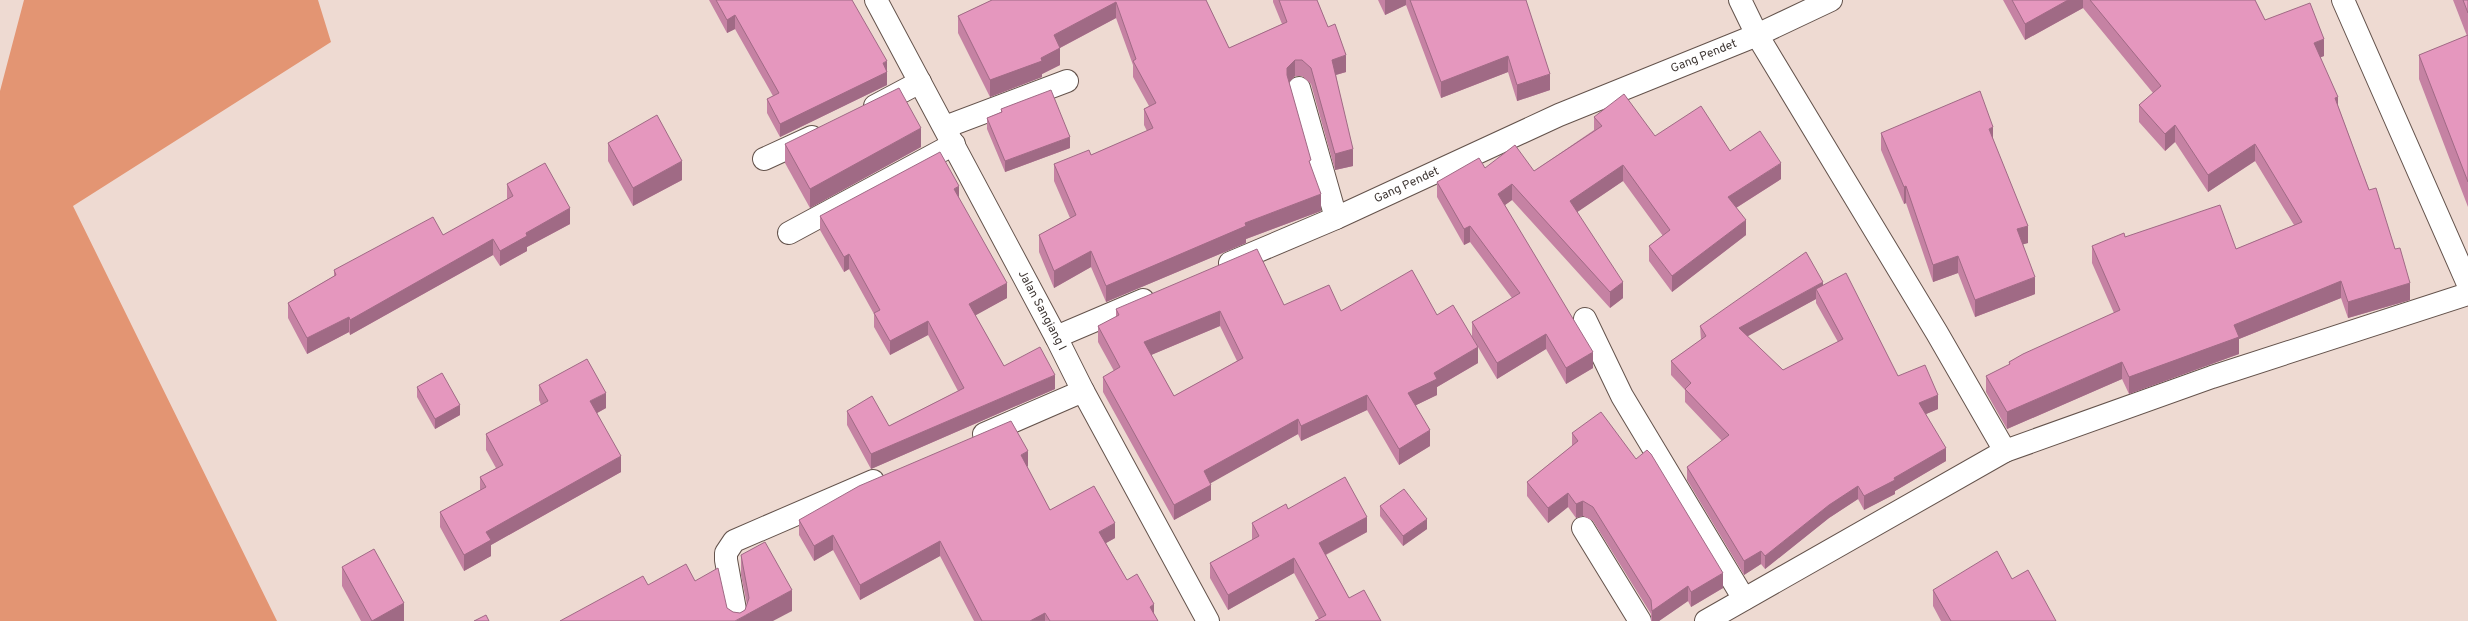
<svg xmlns="http://www.w3.org/2000/svg" width="2468" height="621" viewBox="0 0 2468 621" font-family="Overpass,sans-serif">
<style>
.forest{fill:#e39573}
.lines{fill:none;stroke-linecap:round;stroke-linejoin:round}
.minor-casing{stroke:#64534c;stroke-width:24}
.minor{stroke:#fff;stroke-width:22}
.wall{fill:#c582a3;fill-rule:evenodd}
.shaded-wall{fill:#a06a85}
.building{fill:#e597be;stroke:#a06a85;fill-rule:evenodd}
.labels{text-anchor:middle;dominant-baseline:central;stroke-width:3.5;stroke-linejoin:round;paint-order:stroke}
.street-label{font-size:12px;fill:#3e3633;stroke:#fbe7df}
</style>
<rect width="100%" height="100%" fill="#eedad2"/>
<polygon class="forest" points="24,0 318,0 331,42 73,206 277,621 0,621 0,91"/>
<g class="lines">
<g class="minor-casing">
<g id="minor">
<path id="s1" d="M876,0l180,337 27,54 125,230"/>
<polyline points="1740,0 1757,35 1937,333 2005,451"/>
<polyline points="2343,0 2468,284"/>
<polyline points="1299,88 1336,218"/>
<polyline points="875,106 920,82"/>
<polyline points="945,127 1067,81"/>
<polyline points="764,159 812,137"/>
<polyline points="789,233 954,144"/>
<path id="s2" d="M1230,263l106,-45 223,-103 198,-80 74,-35"/>
<polyline points="1585,319 1622,396 1744,599"/>
<polyline points="1056,337 1143,300"/>
<polyline points="984,434 1083,391"/>
<polyline points="1583,528 1640,621"/>
<polyline points="737,621 726,560 726,553 734,541 873,481"/>
<polyline points="1706,621 2005,451 2212,377 2468,294"/>
</g>
</g>
<use href="#minor" class="minor"/>
</g>
<g class="wall">
<polygon points="709,0 839,0 887,70 887,85 780,137 767,113 767,99 773,96 735,29 727,33"/>
<polygon points="992,0 1206,0 1229,48 1282,24 1273,2 1273,0 1317,0 1346,72 1336,75 1353,166 1335,170 1311,84 1302,76 1295,76 1289,82 1311,167 1321,211 1246,239 1246,243 1106,302 1091,267 1054,288 1039,252 1039,235 1070,218 1054,181 1054,164 1091,155 1147,131 1144,125 1144,109 1149,106 1133,77 1133,65 1116,18 1060,48 1060,65 1042,74 1042,77 990,97 958,33 958,16"/>
<polygon points="1378,0 1526,0 1550,90 1517,101 1508,72 1441,98 1406,5 1385,15"/>
<polygon points="2003,0 2255,0 2265,20 2324,56 2320,57 2338,106 2410,300 2348,318 2341,298 2239,339 2239,354 2129,394 2122,379 2007,429 1986,392 1986,376 2009,365 2009,362 2114,313 2092,263 2092,246 2125,237 2236,249 2294,225 2255,161 2208,192 2175,142 2165,151 2139,122 2139,105 2153,93 2083,8 2025,40"/>
<polygon points="2453,0 2468,0 2468,207 2419,79 2419,55 2467,36"/>
<polygon points="1001,109 1070,148 1005,172 987,129 987,118 1001,112"/>
<polygon points="1594,117 1655,136 1730,151 1781,179 1736,208 1746,235 1672,292 1649,261 1649,246 1663,236 1623,181 1577,212 1623,298 1610,308 1512,200 1505,205 1593,368 1566,384 1546,349 1497,379 1472,337 1472,322 1512,298 1470,242 1464,245 1437,197 1437,182 1485,168 1534,171 1594,130"/>
<polygon points="1881,133 1993,139 2028,243 2023,244 2035,294 1975,317 1958,273 1933,282 1906,203 1904,204 1881,150"/>
<polygon points="608,143 682,180 633,206 608,161"/>
<polygon points="785,144 921,147 810,208 785,163"/>
<polygon points="507,184 570,224 527,247 527,251 500,266 493,255 350,335 349,332 307,354 288,318 288,303 334,276 334,270 443,235 507,200"/>
<polygon points="959,199 1007,298 975,315 1004,366 1055,389 871,469 847,425 847,411 889,426 958,391 928,335 890,355 874,327 874,314 849,269 844,272 820,230 820,216"/>
<path d="M1823,286l75,90 40,33 -12,5 20,47 -51,30v3l-31,16 -6,-11 -29,19 -64,51 -4,-5 -17,11 -57,-95v-13l35,-26 -37,-39v-12l-14,-15v-14l30,-21 -1,-14zM1816,299v4l22,39 -55,28 -36,-34z"/>
<path d="M1284,305l57,6 96,4 41,48 -41,24v8l-21,10 14,41 -31,19 -32,-55 -66,31 -3,-7 -88,49 1,17 -37,20 -71,-128v-15l11,-6 -16,-29v-16l18,-9v-8zM1220,326l17,35 -63,35 -23,-41z"/>
<polygon points="539,385 606,408 597,413 621,472 491,545 491,556 464,571 440,527 440,512 480,490 480,477 496,468 486,450 486,434 541,405 539,400"/>
<polygon points="417,387 460,415 435,429 417,397"/>
<polygon points="1572,433 1723,588 1691,607 1688,601 1659,621 1651,621 1651,614 1593,521 1583,516 1576,518 1568,507 1548,523 1527,496 1527,482 1572,446"/>
<polygon points="1028,466 1027,467 1050,510 1115,538 1106,543 1127,580 1154,614 1158,621 974,621 940,556 860,600 833,550 814,561 799,535 799,520"/>
<polygon points="1380,506 1427,529 1403,546 1380,516"/>
<polygon points="1288,509 1367,532 1326,555 1349,598 1381,621 1319,619 1294,573 1228,610 1210,578 1210,563 1252,540 1252,523"/>
<polygon points="741,555 792,611 560,621 648,585 695,581 727,608 733,612 740,613 745,610 747,605 741,575"/>
<polygon points="342,567 404,621 361,621 342,586"/>
<polygon points="2012,579 2056,621 1941,621 1933,606 1933,590"/>
</g>
<g class="shaded-wall">
<polygon points="1385,0 1406,0 1406,5 1385,15"/>
<polygon points="2068,0 2083,0 2083,8 2025,40 2025,24"/>
<polygon points="1116,2 1116,18 1054,51 1054,35"/>
<polygon points="735,15 735,29 727,33 727,20"/>
<polygon points="2324,39 2324,56 2314,60 2314,43"/>
<polygon points="1060,48 1060,65 1042,74 1042,77 990,97 990,80 1041,58"/>
<polygon points="1346,55 1346,72 1332,76 1332,60"/>
<polygon points="1508,56 1508,72 1441,98 1441,82"/>
<polygon points="1295,60 1295,76 1287,85 1287,68"/>
<polygon points="887,61 887,85 780,137 780,124"/>
<polygon points="1550,74 1550,90 1517,101 1517,85"/>
<polygon points="2338,97 2338,113 2335,98"/>
<polygon points="2175,125 2175,142 2165,151 2165,134"/>
<polygon points="1993,127 1993,144 1989,129"/>
<polygon points="921,128 921,147 810,208 810,189"/>
<polygon points="1070,137 1070,148 1005,172 1005,161"/>
<polygon points="2255,144 2255,161 2208,192 2208,175"/>
<polygon points="1353,149 1353,166 1335,170 1335,154"/>
<polygon points="682,161 682,180 633,206 633,188"/>
<polygon points="1781,163 1781,179 1728,213 1728,197"/>
<polygon points="1623,165 1623,181 1570,217 1570,201"/>
<polygon points="1512,184 1512,200 1498,210 1498,194"/>
<polygon points="959,186 959,201 954,189"/>
<polygon points="1906,186 1906,203 1904,204 1904,187"/>
<polygon points="1321,194 1321,211 1246,239 1246,243 1106,302 1106,286 1245,223"/>
<polygon points="570,208 570,224 527,247 527,251 500,266 500,251 526,233"/>
<polygon points="1746,220 1746,235 1672,292 1672,276"/>
<polygon points="1470,226 1470,242 1464,245 1464,229"/>
<polygon points="2028,226 2028,243 2017,246 2017,229"/>
<polygon points="493,239 493,255 350,335 350,320"/>
<polygon points="1091,251 1091,267 1054,288 1054,271"/>
<polygon points="849,254 849,269 844,272 844,257"/>
<polygon points="1958,256 1958,273 1933,282 1933,265"/>
<polygon points="2035,277 2035,294 1975,317 1975,300"/>
<polygon points="2341,281 2341,298 2239,339 2239,354 2129,394 2129,377 2234,325"/>
<polygon points="1623,282 1623,298 1610,308 1610,292"/>
<polygon points="1823,282 1823,295 1816,289 1816,299 1739,341 1739,328"/>
<polygon points="1007,283 1007,298 969,319 969,304"/>
<polygon points="2410,283 2410,300 2348,318 2348,302"/>
<polygon points="1220,311 1220,326 1144,358 1144,342"/>
<polygon points="349,317 349,332 307,354 307,338"/>
<polygon points="928,321 928,335 890,355 890,341"/>
<polygon points="1546,334 1546,349 1497,379 1497,363"/>
<polygon points="1478,347 1478,363 1437,387 1437,395 1408,409 1408,393 1434,373"/>
<polygon points="1593,352 1593,368 1566,384 1566,368"/>
<polygon points="2122,362 2122,379 2007,429 2007,412"/>
<polygon points="1055,375 1055,389 871,469 871,454"/>
<polygon points="606,393 606,408 590,417 590,401"/>
<polygon points="1367,395 1367,410 1301,441 1301,426"/>
<polygon points="1938,395 1938,409 1919,417 1919,403"/>
<polygon points="460,405 460,415 435,429 435,419"/>
<polygon points="1298,419 1298,434 1204,487 1204,471"/>
<polygon points="1430,430 1430,446 1399,465 1399,449"/>
<polygon points="1946,448 1946,461 1895,491 1895,494 1864,510 1864,496 1894,478"/>
<polygon points="1028,451 1028,466 1021,470 1021,455"/>
<polygon points="621,456 621,472 491,545 491,556 464,571 464,555 486,532"/>
<polygon points="1211,485 1211,500 1174,520 1174,505"/>
<polygon points="1858,486 1858,499 1829,518 1765,569 1765,556 1829,505"/>
<polygon points="1568,493 1568,507 1548,523 1548,508"/>
<polygon points="1583,501 1583,516 1576,518 1576,504"/>
<polygon points="1367,517 1367,532 1319,558 1319,543"/>
<polygon points="1427,519 1427,529 1403,546 1403,536"/>
<polygon points="1115,523 1115,538 1099,547 1099,532"/>
<polygon points="833,535 833,550 814,561 814,546"/>
<polygon points="940,541 940,556 860,600 860,585"/>
<polygon points="1761,551 1761,564 1744,575 1744,561"/>
<polygon points="1294,558 1294,573 1228,610 1228,595"/>
<polygon points="1723,573 1723,588 1691,607 1691,592"/>
<polygon points="1688,586 1688,601 1659,621 1652,621 1652,611"/>
<polygon points="792,590 792,611 773,621 735,621"/>
<polygon points="404,603 404,621 372,621"/>
<polygon points="1154,604 1154,619 1150,607"/>
<polygon points="1045,613 1045,621 1030,621"/>
</g>
<g class="building">
<polygon points="716,0 852,0 887,61 883,63 887,72 780,124 767,99 779,93 735,15 727,20"/>
<polygon points="992,0 1206,0 1229,48 1287,22 1279,0 1317,0 1328,27 1335,24 1346,55 1332,60 1353,149 1335,154 1311,68 1302,60 1295,60 1287,68 1287,75 1311,160 1309,161 1321,194 1245,223 1246,226 1106,286 1091,251 1054,271 1039,235 1076,215 1054,164 1089,150 1091,155 1153,128 1144,109 1156,103 1133,61 1136,59 1116,2 1054,35 1060,48 1041,58 1042,61 990,80 958,16"/>
<polygon points="1410,0 1526,0 1550,74 1517,85 1508,56 1441,82"/>
<polygon points="2012,0 2068,0 2025,24"/>
<polygon points="2090,0 2255,0 2265,20 2310,3 2324,39 2314,43 2338,97 2335,98 2369,190 2376,188 2395,249 2400,248 2410,283 2348,302 2341,281 2234,325 2239,337 2129,377 2122,362 2007,412 1986,376 2010,364 2009,362 2023,354 2120,310 2092,246 2124,233 2125,237 2220,205 2236,249 2302,222 2255,144 2208,175 2175,125 2165,134 2139,105 2161,86"/>
<polygon points="2463,0 2468,0 2468,13"/>
<polygon points="2468,35 2468,182 2419,55"/>
<polygon points="899,88 921,128 810,189 785,144"/>
<polygon points="1051,90 1070,137 1005,161 987,118 1002,112 1001,109"/>
<polygon points="1980,91 1993,127 1989,129 2028,226 2017,229 2035,277 1975,300 1958,256 1933,265 1906,186 1904,187 1881,133"/>
<polygon points="1624,94 1655,136 1701,106 1730,151 1760,131 1781,163 1728,197 1746,220 1672,276 1649,246 1670,230 1623,165 1570,201 1623,282 1610,292 1512,184 1498,194 1593,352 1566,368 1546,334 1497,363 1472,322 1520,293 1470,226 1464,229 1437,182 1479,158 1485,168 1515,145 1534,171 1602,126 1594,117"/>
<polygon points="657,115 682,161 633,188 608,143"/>
<polygon points="940,152 959,186 954,189 1007,283 969,304 1004,366 1040,347 1055,375 871,454 847,411 872,396 889,426 964,388 928,321 890,341 874,313 880,310 849,254 844,257 820,216"/>
<polygon points="545,163 570,208 526,233 527,236 500,251 493,239 350,320 349,317 307,338 288,303 336,275 334,270 433,217 443,235 513,196 507,184"/>
<path d="M1257,249l27,56 45,-20 12,26 71,-41 25,45 16,-10 25,42 -44,26 3,6 -29,14 22,37 -31,19 -32,-54 -66,31 -3,-7 -94,52 7,14 -37,20 -71,-128 17,-10 -22,-41 21,-11 -3,-6zM1220,311l23,47 -69,38 -30,-54z"/>
<polygon points="1806,252 1823,282 1739,328 1783,370 1843,339 1816,289 1846,273 1898,376 1925,365 1938,395 1919,403 1946,448 1894,478 1895,480 1864,496 1858,486 1829,505 1765,556 1761,551 1744,561 1687,467 1729,435 1685,389 1691,383 1671,361 1706,336 1700,326"/>
<polygon points="587,359 606,393 590,401 621,456 486,532 491,540 464,555 440,512 486,487 480,477 503,465 486,434 548,401 539,385"/>
<polygon points="442,373 460,405 435,419 417,387"/>
<polygon points="1601,412 1636,459 1647,450 1651,454 1723,573 1691,592 1688,586 1652,611 1651,600 1593,507 1583,501 1576,504 1568,493 1548,508 1527,482 1578,441 1572,433"/>
<polygon points="1011,421 1028,451 1021,455 1050,510 1094,486 1115,523 1099,532 1127,580 1137,574 1154,604 1150,607 1158,621 1050,621 1045,613 1030,621 982,621 940,541 860,585 833,535 814,546 799,520 859,486"/>
<polygon points="1345,477 1367,517 1319,543 1349,598 1364,590 1381,621 1315,621 1326,615 1294,558 1228,595 1210,563 1259,536 1252,523 1286,504 1288,509"/>
<polygon points="1404,489 1427,519 1403,536 1380,506"/>
<polygon points="765,542 792,590 735,621 560,621 643,576 648,585 686,564 695,581 718,568 727,608 733,612 740,613 745,610 749,598 741,555"/>
<polygon points="374,549 404,603 372,621 342,567"/>
<polygon points="1997,551 2012,579 2028,570 2056,621 1951,621 1933,590"/>
<polygon points="486,615 489,621 474,621"/>
</g>
<g class="labels">
<g class="street-label">
<text stroke="none"><textPath href="#s2" startOffset="517">Gang Pendet</textPath></text>
<text stroke="none"><textPath href="#s2" startOffset="193">Gang Pendet</textPath></text>
<text stroke="none"><textPath href="#s1" startOffset="352">Jalan Sangiang I</textPath></text>
</g>
</g>
</svg>
